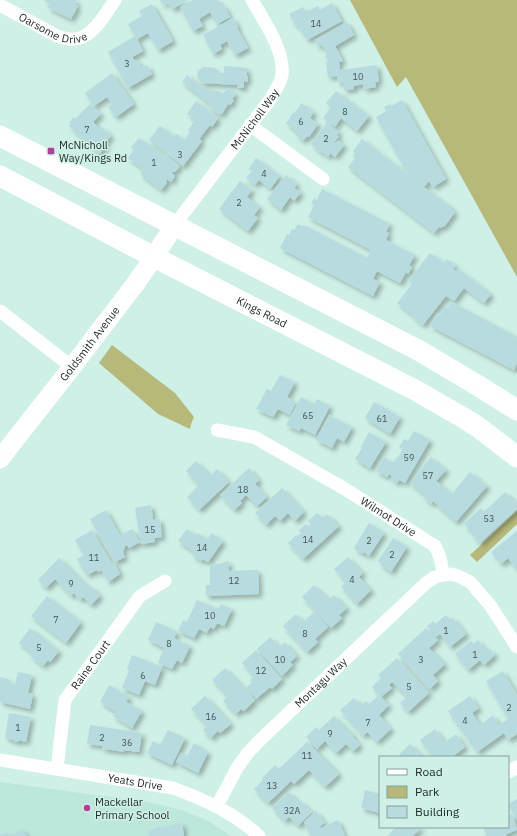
<svg xmlns="http://www.w3.org/2000/svg" width="517" height="836" viewBox="0 0 517 836" font-family="'IBM Plex Sans',sans-serif">
<style>
.built{fill:#bce7da}
.green{fill:#b6b97a}
.building{fill:#b8dbe0;filter:url(#shadow)}
.lines{fill:none;stroke-linecap:round;stroke-linejoin:round}
.street{stroke:#fff;stroke-width:13}
.secondary{stroke:#fff;stroke-width:19}
.primary{stroke:#fff;stroke-width:21}
.poi-dot{fill:#b43f96;stroke:#cef0e6;stroke-width:1.5}
.labels{text-anchor:middle;dominant-baseline:central;stroke-width:3;stroke-linejoin:round;paint-order:stroke}
.number-label{font-size:9px;fill:#425553}
.street-label{font-size:11px;fill:#1b2824;stroke:#cef0e6}
.poi-label{font-size:11px;fill:#1b2824;stroke:#cef0e6;text-anchor:start}
</style>
<defs>
<filter id="shadow"><feDropShadow dx="3.5" dy="3.5" stdDeviation="2" flood-color="#0004"/></filter>
</defs>
<rect width="100%" height="100%" fill="#cef0e6"/>
<polygon class="built" points="0,782 147,802 166,806 181,810 206,820 227,833 230,836 0,836"/>
<g class="green">
<polygon points="350,0 517,0 517,277 406,77 397,87"/>
<polygon points="112,345 175,393 194,417 191,424 190,429 158,414 99,363"/>
<polygon points="517,511 517,524 477,562 470,555"/>
</g>
<g class="building">
<polygon points="45,0 77,0 75,5 78,6 71,19 48,8 50,4 44,1"/>
<polygon points="160,0 188,0 172,9 168,2 163,5"/>
<polygon points="193,0 218,0 222,6 224,5 230,17 217,24 210,12 199,19 203,26 193,31 180,7"/>
<polygon points="332,3 342,21 307,40 298,25 296,26 289,14 303,7 308,16 309,16 307,12 318,6 320,10"/>
<polygon points="152,4 173,41 158,50 148,33 137,39 143,51 132,57 135,61 137,60 142,68 147,65 152,74 128,88 108,52 135,36 128,24 142,16 139,11"/>
<polygon points="233,18 238,27 237,28 248,48 235,55 227,41 220,45 222,49 213,54 203,35"/>
<polygon points="347,22 354,35 335,46 343,61 339,62 340,70 377,65 379,82 375,82 376,87 364,89 363,84 354,86 354,89 344,90 343,82 338,83 337,76 328,77 326,63 329,63 325,56 327,54 322,45 318,47 315,40"/>
<polygon points="224,66 247,68 247,76 248,76 248,82 244,81 244,88 237,88 237,85 202,83 197,77 198,71 203,67 215,68 215,72 224,73"/>
<polygon points="112,73 134,104 116,117 108,107 112,104 107,97 94,106 85,93"/>
<polygon points="187,75 201,87 203,85 211,91 219,91 223,94 228,88 236,94 232,99 234,100 230,105 228,104 222,114 221,113 220,115 210,107 211,105 182,82"/>
<polygon points="336,91 369,116 357,131 341,118 335,127 323,118 331,107 326,103"/>
<polygon points="402,100 446,179 433,187 429,181 424,187 452,208 452,210 455,212 444,227 443,226 441,228 439,227 434,233 348,167 355,158 353,156 355,153 353,151 362,139 408,175 376,117 386,111 384,107 390,104 391,106"/>
<polygon points="196,101 218,118 212,127 210,125 199,139 202,141 183,166 149,140 160,126 174,137 177,134 184,140 190,132 188,130 195,120 187,114"/>
<polygon points="302,103 314,112 310,118 318,124 309,137 307,136 303,141 295,134 297,132 286,123 290,118 289,118 293,113 294,113"/>
<polygon points="90,104 101,114 93,122 101,130 103,128 111,136 104,144 106,146 99,154 69,126 71,124 69,123 74,117 75,119"/>
<polygon points="327,123 339,132 337,135 339,137 334,142 335,143 338,140 344,145 335,157 330,153 328,157 322,152 321,153 311,144"/>
<polygon points="139,138 164,157 166,155 180,166 175,172 174,171 172,173 175,176 171,182 167,179 166,182 167,183 161,190 140,174 143,169 128,158 134,150 131,147"/>
<polygon points="256,158 280,176 270,189 259,180 255,185 246,178 252,171 249,168"/>
<polygon points="286,175 297,184 294,188 301,192 294,201 290,197 281,210 267,199"/>
<polygon points="240,181 252,190 247,197 260,207 254,215 258,218 248,231 219,209"/>
<polygon points="322,189 390,224 386,232 389,233 386,240 415,255 409,265 412,267 408,274 406,272 400,283 377,271 373,279 380,282 373,296 280,248 287,234 289,235 292,229 294,230 298,224 305,227 306,226 367,258 371,250 308,217 314,205 311,204 314,198 317,200"/>
<polygon points="430,253 444,263 447,259 456,266 453,269 456,271 458,269 491,294 484,303 464,288 454,301 446,296 423,325 413,317 414,316 397,303 412,284 408,281"/>
<polygon points="451,302 516,336 516,337 517,338 517,363 514,370 430,326 437,313 441,314 445,306 448,308"/>
<polygon points="280,375 295,382 287,397 296,402 290,415 278,409 273,417 256,409 267,389 271,391"/>
<polygon points="301,397 314,404 317,399 330,406 315,435 301,428 299,431 286,425"/>
<polygon points="374,402 400,417 390,434 365,418"/>
<polygon points="329,415 352,427 344,442 337,438 332,448 316,440"/>
<polygon points="414,431 430,440 405,483 399,480 397,483 391,479 392,476 389,474 387,477 376,471 384,457 393,463 397,457 398,457 403,449 399,447 404,439 408,441"/>
<polygon points="369,432 386,442 370,468 355,459 362,448 361,447"/>
<polygon points="431,457 446,470 436,481 452,494 470,472 487,486 456,522 433,501 431,504 423,497 425,495 410,483"/>
<polygon points="196,461 210,476 217,469 229,482 199,510 187,497 199,485 186,471"/>
<polygon points="249,468 259,480 255,484 267,497 257,506 246,495 240,501 242,503 234,510 220,495"/>
<polygon points="282,488 304,512 295,521 288,513 280,521 275,516 266,525 255,513"/>
<polygon points="505,492 517,504 517,509 480,543 472,535 474,534 464,524 481,508 484,512"/>
<polygon points="151,505 153,520 160,519 162,537 154,538 155,542 141,544 135,508"/>
<polygon points="106,510 120,535 132,529 140,542 129,548 127,545 125,546 123,553 125,557 115,562 90,519"/>
<polygon points="317,513 323,518 327,514 339,526 303,559 288,543 296,535 297,536 301,533 299,530 306,524 308,526 311,524 308,521"/>
<polygon points="369,523 384,533 369,556 364,552 363,554 354,548"/>
<polygon points="187,529 196,535 198,533 207,539 212,533 223,541 208,562 202,559 201,561 192,555 194,552 178,541"/>
<polygon points="92,530 112,564 114,562 120,574 108,582 101,570 98,572 97,570 87,575 77,559 84,555 75,540"/>
<polygon points="517,531 517,570 508,558 501,564 491,552"/>
<polygon points="393,538 407,547 391,572 381,565 382,564 378,561"/>
<polygon points="348,557 363,573 359,577 371,590 357,604 341,587 346,582 334,569"/>
<polygon points="59,558 89,588 91,586 100,596 91,605 83,597 80,600 74,593 71,596 55,579 46,588 38,580"/>
<polygon points="229,561 229,571 258,570 259,594 206,596 206,585 211,585 211,584 210,584 210,566"/>
<polygon points="314,585 329,600 334,595 347,608 339,615 342,618 331,628 302,597"/>
<polygon points="47,596 81,622 66,643 31,616"/>
<polygon points="197,600 218,609 221,604 232,609 224,626 217,623 214,629 210,627 207,633 199,629 194,638 178,631 183,620 187,622"/>
<polygon points="314,612 328,627 315,639 318,642 307,652 283,626 296,614 303,622"/>
<polygon points="446,615 450,620 453,618 466,634 450,647 440,634 436,637 427,626 433,621 435,624"/>
<polygon points="156,622 177,632 174,638 190,646 182,663 177,660 172,669 158,663 164,648 148,640"/>
<polygon points="30,628 59,651 50,662 48,660 43,666 30,656 32,653 19,643"/>
<polygon points="426,628 438,640 429,648 445,664 433,675 438,681 430,689 398,654"/>
<polygon points="270,637 279,647 285,642 297,656 290,662 293,665 282,676 257,649"/>
<polygon points="478,640 487,651 490,649 495,655 484,665 480,660 468,670 455,654 471,641 473,644"/>
<polygon points="256,650 282,679 272,689 270,687 256,699 246,688 252,682 250,680 254,676 242,663"/>
<polygon points="132,655 162,667 155,685 145,681 139,695 122,688 129,670 127,669"/>
<polygon points="397,658 429,693 408,712 400,703 407,697 392,682 389,685 392,688 381,697 389,705 379,715 391,729 377,742 367,732 363,736 340,710 354,698 361,706 366,701 369,704 379,695 372,687 381,678 378,675"/>
<polygon points="225,668 255,700 244,711 241,709 236,714 223,701 228,696 212,680"/>
<polygon points="503,671 517,695 517,734 508,740 504,733 477,752 448,711 470,696 479,708 472,713 480,725 493,715 499,725 508,719 486,681"/>
<polygon points="18,672 32,675 28,693 33,694 30,709 0,702 0,677 8,679 7,682 15,684"/>
<polygon points="109,685 129,697 126,702 142,711 132,728 113,716 116,712 100,702"/>
<polygon points="205,696 231,724 220,733 218,731 211,738 203,730 207,726 191,709"/>
<polygon points="9,713 31,717 26,742 19,740 19,742 13,741 13,740 5,738"/>
<polygon points="334,716 354,736 353,737 360,745 353,751 346,744 336,753 325,741 317,749 306,737 316,727 319,730"/>
<polygon points="90,725 142,733 139,752 124,750 124,752 112,750 102,749 103,746 87,744"/>
<polygon points="435,729 445,742 456,734 465,747 452,757 433,757 420,740"/>
<polygon points="168,730 185,738 172,765 147,753 153,741 160,745"/>
<polygon points="307,742 339,774 325,787 309,770 294,784 291,781 268,803 254,789 263,780 262,778 275,765 279,769"/>
<polygon points="194,743 201,747 201,748 208,752 198,773 176,762 181,753 187,756"/>
<polygon points="410,744 424,757 401,757 399,755"/>
<polygon points="365,790 380,794 380,813 361,808"/>
<polygon points="289,792 300,803 301,801 312,812 298,826 289,817 285,821 272,808"/>
<polygon points="517,799 517,820 508,804"/>
<polygon points="316,811 325,823 320,826 321,828 338,820 345,836 310,836 304,822"/>
<polygon points="512,814 517,830 506,834 507,836 487,836 483,827 508,827 508,815"/>
<polygon points="182,823 184,836 149,836 148,830"/>
<polygon points="396,827 422,827 413,836 387,836"/>
<polygon points="22,829 27,836 0,836 0,834 4,835 6,833 11,834 12,836"/>
</g>
<g class="lines">
<g class="street">
<path id="s1" d="M0,5l57,31c6,2 12,4 19,3 17,-2 30,-26 39,-39"/>
<polyline points="250,125 323,179"/>
<path id="s2" d="M174,226l95,-125c5,-8 11,-16 13,-26 3,-24 -18,-54 -30,-75"/>
<polyline points="0,311 72,367"/>
<path id="s3" d="M217,430l37,7 91,52 90,57c5,9 7,18 8,29l8,-1 7,2 12,6 20,23 27,42"/>
<path id="s4" d="M0,760l173,28c32,12 60,24 86,48"/>
<path id="s5" d="M57,769l8,-69 75,-104 25,-15"/>
<polyline points="508,772 517,767"/>
<path id="s6" d="M217,806l20,-38 10,-14 12,-13 167,-158 9,-6 8,-2"/>
</g>
<path class="secondary" id="s7" d="M0,459l72,-92 64,-84 18,-26 20,-31"/>
<g class="primary">
<polyline points="0,136 418,350 477,385 517,410"/>
<path id="s8" d="M0,176l154,81 263,134 45,26 16,10 39,30"/>
</g>
</g>
<g class="poi-dot">
<rect x="47" y="147" width="8" height="8" rx="2"/>
<circle cx="87" cy="808" r="4"/>
</g>
<g class="labels">
<g class="number-label">
<text x="316" y="23">14</text>
<text x="127" y="63">3</text>
<text x="358" y="76">10</text>
<text x="345" y="111">8</text>
<text x="301" y="121">6</text>
<text x="87" y="129">7</text>
<text x="326" y="138">2</text>
<text x="180" y="154">3</text>
<text x="154" y="162">1</text>
<text x="264" y="173">4</text>
<text x="239" y="202">2</text>
<text x="308" y="415">65</text>
<text x="382" y="418">61</text>
<text x="409" y="457">59</text>
<text x="428" y="475">57</text>
<text x="243" y="489">18</text>
<text x="489" y="518">53</text>
<text x="150" y="529">15</text>
<text x="308" y="539">14</text>
<text x="369" y="540">2</text>
<text x="202" y="547">14</text>
<text x="392" y="554">2</text>
<text x="94" y="557">11</text>
<text x="352" y="579">4</text>
<text x="234" y="580">12</text>
<text x="71" y="583">9</text>
<text x="210" y="615">10</text>
<text x="56" y="619">7</text>
<text x="446" y="630">1</text>
<text x="305" y="633">8</text>
<text x="169" y="643">8</text>
<text x="39" y="647">5</text>
<text x="475" y="654">1</text>
<text x="280" y="659">10</text>
<text x="421" y="659">3</text>
<text x="261" y="670">12</text>
<text x="143" y="675">6</text>
<text x="409" y="686">5</text>
<text x="509" y="707">2</text>
<text x="211" y="716">16</text>
<text x="465" y="720">4</text>
<text x="368" y="722">7</text>
<text x="18" y="727">1</text>
<text x="330" y="733">9</text>
<text x="102" y="737">2</text>
<text x="127" y="742">36</text>
<text x="307" y="755">11</text>
<text x="272" y="785">13</text>
<text x="292" y="810">32A</text>
</g>
<g class="street-label">
<text stroke="none"><textPath href="#s1" startOffset="59">Oarsome Drive</textPath></text>
<text stroke="none"><textPath href="#s2" startOffset="134">McNicholl Way</textPath></text>
<text stroke="none"><textPath href="#s8" startOffset="295">Kings Road</textPath></text>
<text stroke="none"><textPath href="#s7" startOffset="146">Goldsmith Avenue</textPath></text>
<text stroke="none"><textPath href="#s3" startOffset="194">Wilmot Drive</textPath></text>
<text stroke="none"><textPath href="#s5" startOffset="113">Raine Court</textPath></text>
<text stroke="none"><textPath href="#s6" startOffset="163">Montagu Way</textPath></text>
<text stroke="none"><textPath href="#s4" startOffset="137">Yeats Drive</textPath></text>
</g>
<g class="poi-label">
<text x="59" y="145">McNicholl<tspan x="59" dy="13">Way/Kings Rd</tspan></text>
<text x="95" y="802">Mackellar<tspan x="95" dy="13">Primary School</tspan></text>
</g>
</g>
<rect x="379" y="756" width="130" height="72" fill="#cef0e6" stroke="#86a098"/>
<rect x="387" y="769" width="20" height="6" fill="#ffffff" stroke="#86a098"/>
<text x="415" y="776" font-size="12" fill="#1b2824">Road</text>
<rect x="387" y="786" width="20" height="12" fill="#b6b97a" stroke="#86a098"/>
<text x="415" y="796" font-size="12" fill="#1b2824">Park</text>
<rect x="387" y="806" width="20" height="12" fill="#b8dbe0" stroke="#86a098"/>
<text x="415" y="816" font-size="12" fill="#1b2824">Building</text>
</svg>
